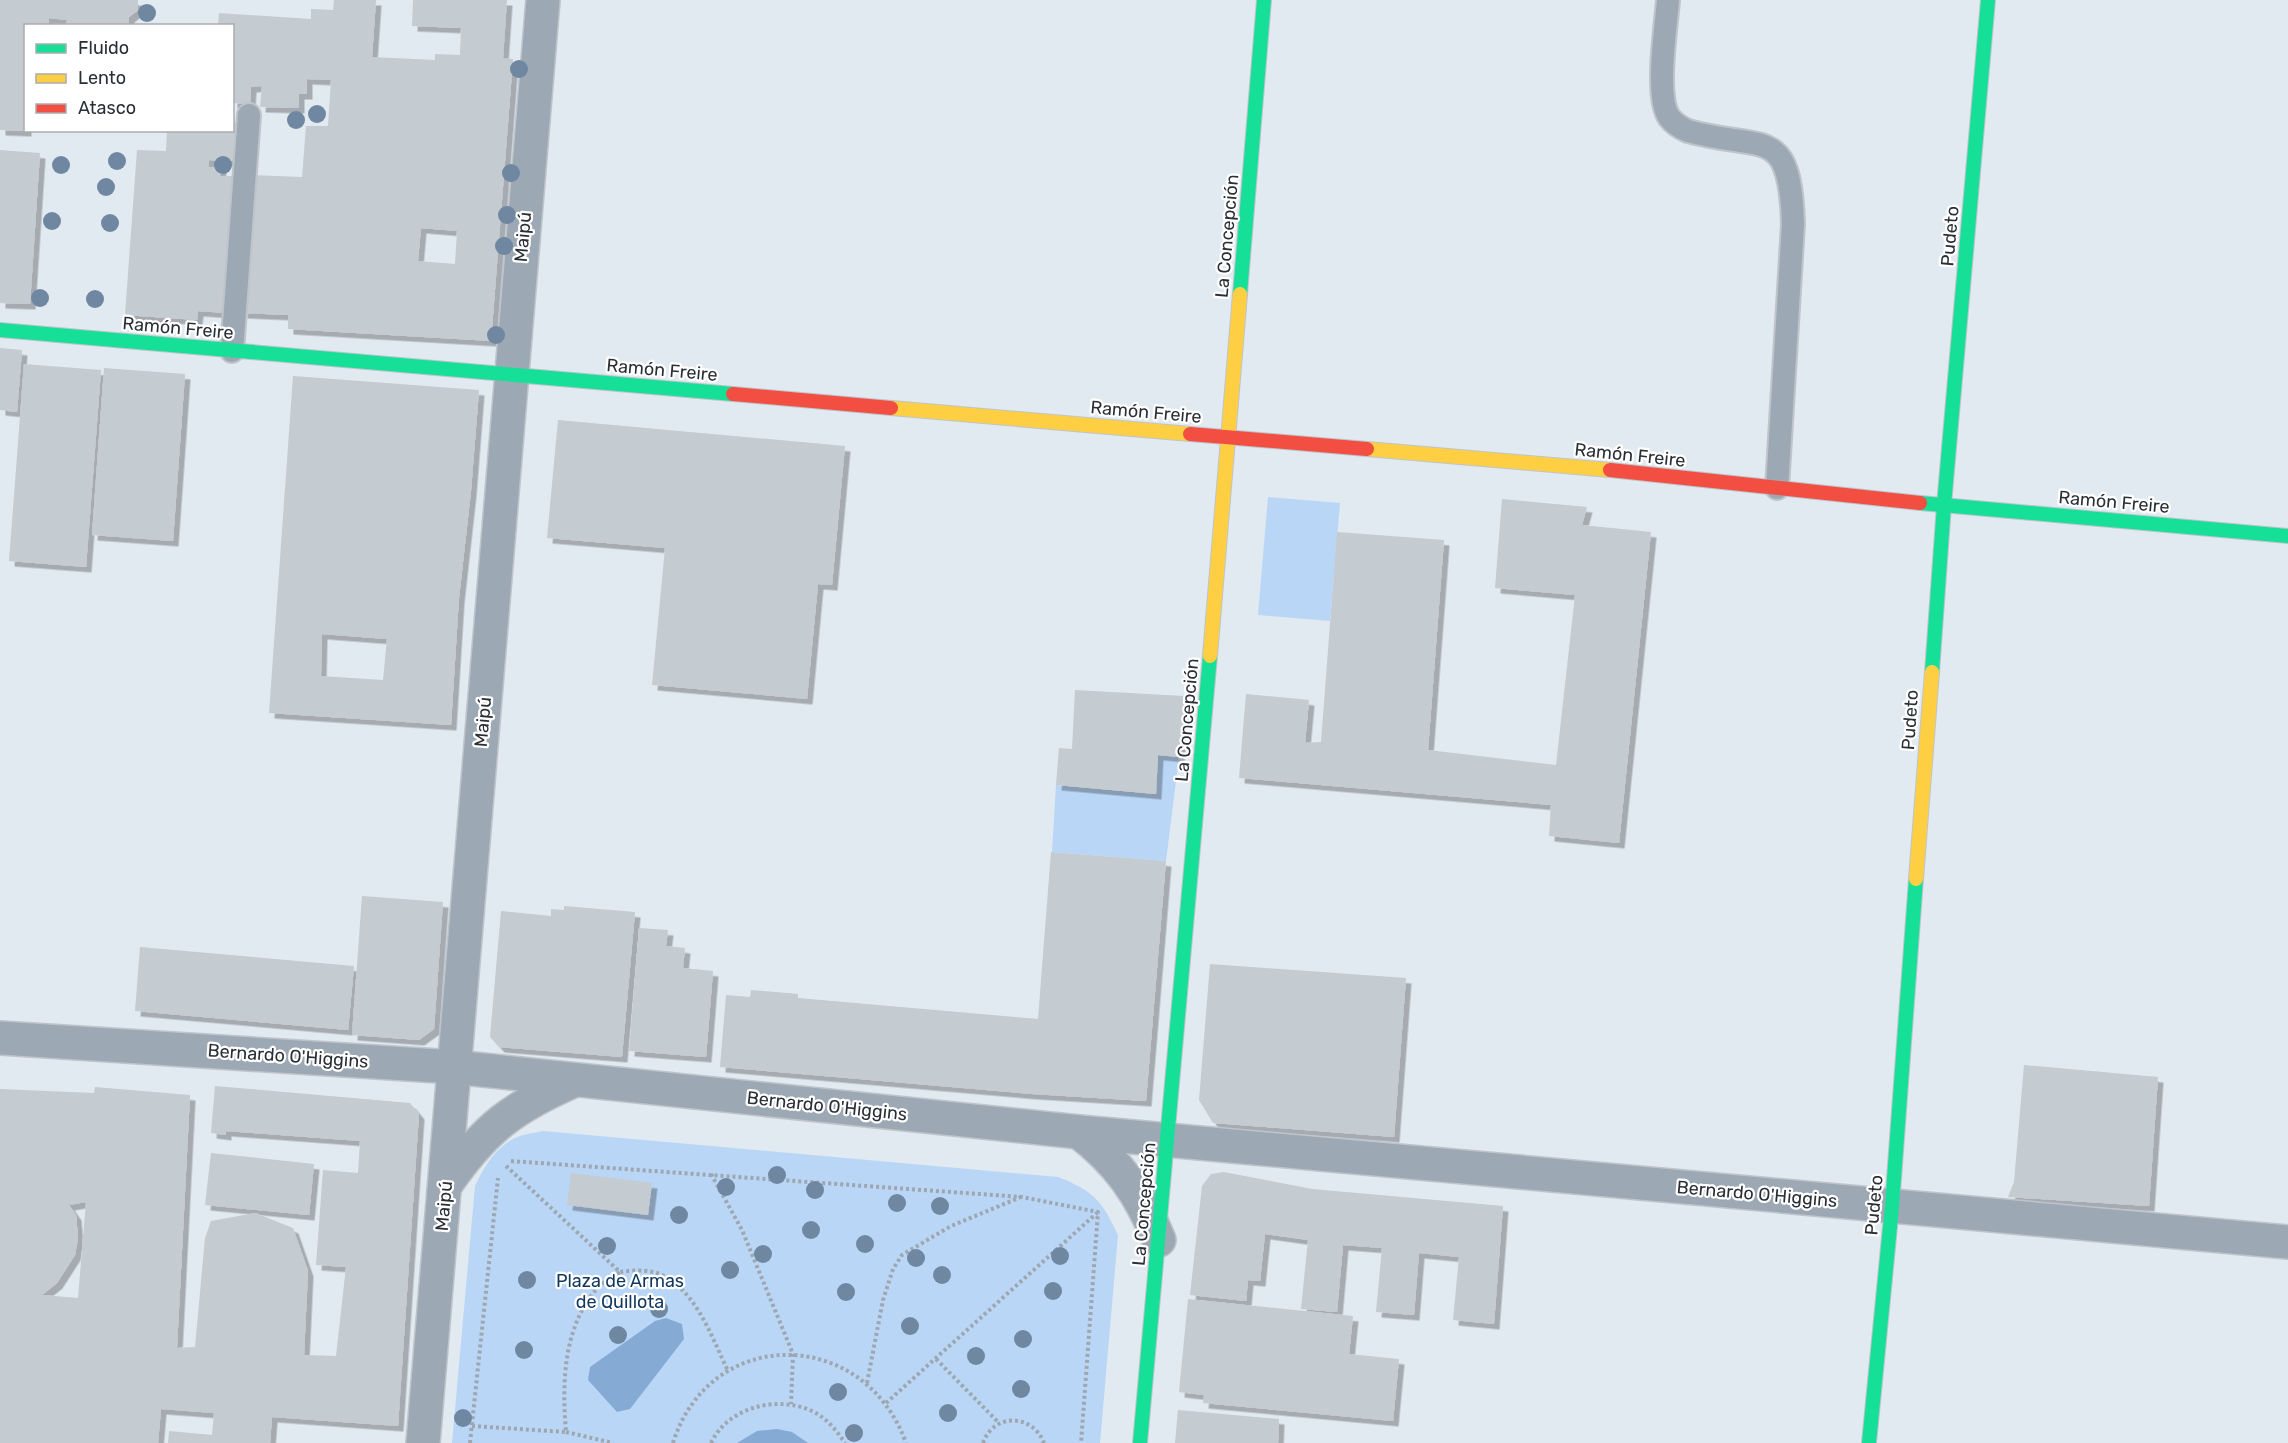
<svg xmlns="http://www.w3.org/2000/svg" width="2288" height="1443" viewBox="0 0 2288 1443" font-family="Rubik,sans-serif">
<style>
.green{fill:#b9d6f6}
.water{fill:#85abd5}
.building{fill:#c4cbd1;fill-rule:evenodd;filter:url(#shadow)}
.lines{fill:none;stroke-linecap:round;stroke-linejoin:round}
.lane-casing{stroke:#bec4ca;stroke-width:26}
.street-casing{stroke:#bec4ca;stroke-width:36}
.fast-casing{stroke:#bec4ca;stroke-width:16}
.slow-casing{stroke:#bec4ca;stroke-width:16}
.jam-casing{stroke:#bec4ca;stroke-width:16}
.path{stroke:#9ea7b0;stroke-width:4;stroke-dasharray:3 3;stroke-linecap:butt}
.lane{stroke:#9da8b5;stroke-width:22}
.street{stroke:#9da8b5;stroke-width:33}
.fast{stroke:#16e098;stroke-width:14}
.slow{stroke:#ffcf43;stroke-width:14}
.jam{stroke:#f24e42;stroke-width:14}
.tree{fill:#6f87a0}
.labels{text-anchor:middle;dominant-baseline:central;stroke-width:4.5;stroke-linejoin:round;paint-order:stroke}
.street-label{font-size:18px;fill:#2a2f35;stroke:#fff}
.park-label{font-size:18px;fill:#11375d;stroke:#fff}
</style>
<defs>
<filter id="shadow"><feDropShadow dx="5.5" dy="5.5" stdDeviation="0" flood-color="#0004"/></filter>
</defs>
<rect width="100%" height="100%" fill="#e1e9f1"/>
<g class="green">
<polygon points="1268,497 1340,503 1330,621 1258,615"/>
<polygon points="1158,755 1179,757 1166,861 1052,852 1056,785 1155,794"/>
<path d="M543,1131l515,46c36,14 44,24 60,58l-18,208h-648l23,-257c9,-19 20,-38 40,-48 8,-4 20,-5 28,-7z"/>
</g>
<g class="water">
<polygon points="666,1318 682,1324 684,1339 630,1409 617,1412 588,1380 590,1367 655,1321"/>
<polygon points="777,1429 792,1432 808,1443 737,1443 757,1431"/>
</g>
<g class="building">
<polygon points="0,0 138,0 138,10 129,17 128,26 66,26 67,20 49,18 49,26 26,26 26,131 0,130"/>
<path d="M334,0h42l-4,57 63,3v-6l25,1 1,-27 -49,-2 1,-26h94l-4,58 10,1 -22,282 -203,-12v-14l-46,-2 9,-138 51,2 4,-51h22l3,-46 -24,-1v15h-8v14l-39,-1 2,-21 -11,1 -1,17 -18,-1v-77h-14l1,-13 92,6v-10l22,1zM421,228l36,3 -2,33 -37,-3z"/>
<polygon points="232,122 240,123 238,161 209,160 209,167 221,167 220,176 237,176 226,313 198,311 197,320 125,315 137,150 166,151 167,130 232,130"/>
<polygon points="0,150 40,153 30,304 0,303"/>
<polygon points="0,348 22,350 17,412 0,410"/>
<polygon points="24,364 101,370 86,567 9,561"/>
<polygon points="104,368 185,374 173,541 92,535"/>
<path d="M293,376l186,14 -8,101 -12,107 -8,127 -182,-12zM322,634l65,5 -4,41 -62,-4z"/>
<polygon points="558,420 845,446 832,585 818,584 807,699 652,685 665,548 547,538"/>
<polygon points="1502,499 1587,507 1582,525 1651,532 1619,843 1549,836 1551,805 1239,778 1246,694 1309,700 1305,743 1321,742 1337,532 1444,540 1428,750 1556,765 1575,595 1495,588"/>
<polygon points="1075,690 1184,696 1179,757 1158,755 1156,794 1056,785 1059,748 1072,749"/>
<polygon points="1051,852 1166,861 1146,1101 1032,1094 720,1067 726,995 750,997 751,990 798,994 798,998 1038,1019"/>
<polygon points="362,896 443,902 434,1029 419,1040 352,1035"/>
<polygon points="564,906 635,912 622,1057 499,1047 490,1037 501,911 551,916 551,909 564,910"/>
<polygon points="639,928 668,930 666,946 685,948 683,968 713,971 706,1057 629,1051"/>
<polygon points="140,947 354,966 348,1030 135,1011"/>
<polygon points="1210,964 1406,978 1394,1137 1213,1123 1199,1100"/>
<polygon points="2024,1065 2158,1077 2149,1206 2008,1197 2014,1182"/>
<path d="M215,1086l195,17 9,11 -21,312 -126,-9 -2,26h-102l1,-12 43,4 2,-22 -53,-4 -3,34h-158v-354l94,4 1,-6 95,8 -13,253 18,-1 10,-109 6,-17 44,-8 38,15 15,43 -4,84 32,1 10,-89 -30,-2 7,-95 35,3 2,-32 -134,-10v4l-15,-2zM86,1202l-8,96 -36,-3 15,-12 18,-28 3,-17 -2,-23 -7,-10z"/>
<polygon points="211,1153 314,1164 309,1215 205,1205"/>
<polygon points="1224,1172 1312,1189 1503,1206 1494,1324 1453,1320 1459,1257 1419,1253 1414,1315 1376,1312 1382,1248 1343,1245 1337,1312 1301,1309 1308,1240 1265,1234 1260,1281 1248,1280 1246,1301 1190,1295 1202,1186 1211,1174"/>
<polygon points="571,1173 652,1183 648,1215 567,1205"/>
<polygon points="1188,1299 1353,1316 1349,1354 1399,1359 1393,1421 1203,1403 1204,1395 1179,1392"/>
<polygon points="1178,1410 1279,1419 1278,1443 1175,1443"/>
</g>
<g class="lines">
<g class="lane-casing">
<g id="lane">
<path d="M1668,0c-2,27 -13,96 1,117 5,7 12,11 19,14 75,21 102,-8 105,93l-16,264"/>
<polyline points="232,351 249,115"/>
</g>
</g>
<g class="street-casing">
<g id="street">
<polyline points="0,1038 454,1067 1079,1132 2288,1242"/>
<path d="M1079,1132c40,31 61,61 80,108"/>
<path d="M446,1184c39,-56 67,-77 129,-104"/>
<polyline points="423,1443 543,0"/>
</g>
</g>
<g class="fast-casing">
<g id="fast">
<polyline points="1240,294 1264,0"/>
<polyline points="0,330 733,394"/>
<polyline points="1920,503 2288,536"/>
<polyline points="1932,672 1944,505 1988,0"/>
<polyline points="1140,1443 1210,656"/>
<polyline points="1869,1443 1892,1206 1916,879"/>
</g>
</g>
<g class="slow-casing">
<g id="slow">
<polyline points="891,408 1190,434"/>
<polyline points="1367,449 1610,470"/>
<polyline points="1210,656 1240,294"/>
<polyline points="1916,879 1932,672"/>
</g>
</g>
<g class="jam-casing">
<g id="jam">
<polyline points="733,394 891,408"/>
<polyline points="1190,434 1367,449"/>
<polyline points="1610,470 1920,503"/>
</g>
</g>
<g class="path">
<polyline points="511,1161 1022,1197 1098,1212 1081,1443"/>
<path d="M506,1166l114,106c13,-2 29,-3 42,3 35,17 50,63 66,96"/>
<polyline points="711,1174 742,1230 793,1354 791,1404"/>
<polyline points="936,1359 999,1423"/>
<polyline points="867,1383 883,1300 893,1269 902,1255 951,1226 1021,1197"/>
<polyline points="886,1403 1097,1213"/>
<path d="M472,1426l94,6c-4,-48 -3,-101 28,-140 6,-8 17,-14 26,-20"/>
<polyline points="566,1432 613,1443"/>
<polyline points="470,1443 498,1178"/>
<path d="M673,1443c37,-118 191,-117 233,0"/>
<path d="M711,1443c17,-36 66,-48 101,-32 15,7 24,19 33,32"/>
<path d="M983,1443c11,-31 50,-29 61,0"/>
</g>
<use href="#lane" class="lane"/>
<use href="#street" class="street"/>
<use href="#fast" class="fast"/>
<use href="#slow" class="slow"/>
<use href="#jam" class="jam"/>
</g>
<g class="tree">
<circle cx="147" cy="13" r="9"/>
<circle cx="519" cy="69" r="9"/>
<circle cx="317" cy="114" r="9"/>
<circle cx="296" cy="120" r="9"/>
<circle cx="117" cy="161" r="9"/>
<circle cx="61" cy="165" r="9"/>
<circle cx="223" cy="165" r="9"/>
<circle cx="511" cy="173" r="9"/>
<circle cx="106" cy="187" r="9"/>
<circle cx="507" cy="215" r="9"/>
<circle cx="52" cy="221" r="9"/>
<circle cx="110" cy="223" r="9"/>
<circle cx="504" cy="246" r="9"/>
<circle cx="40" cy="298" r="9"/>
<circle cx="95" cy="299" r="9"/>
<circle cx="496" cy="335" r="9"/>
<circle cx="777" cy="1175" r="9"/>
<circle cx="726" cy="1187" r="9"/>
<circle cx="815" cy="1190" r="9"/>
<circle cx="897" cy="1203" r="9"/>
<circle cx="940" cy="1206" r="9"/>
<circle cx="679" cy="1215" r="9"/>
<circle cx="811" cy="1230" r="9"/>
<circle cx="865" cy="1244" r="9"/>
<circle cx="607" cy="1246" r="9"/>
<circle cx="763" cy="1254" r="9"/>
<circle cx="1060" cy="1256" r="9"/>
<circle cx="916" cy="1258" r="9"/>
<circle cx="730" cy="1270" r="9"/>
<circle cx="942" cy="1275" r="9"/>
<circle cx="527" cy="1280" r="9"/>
<circle cx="1053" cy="1291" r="9"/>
<circle cx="846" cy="1292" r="9"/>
<circle cx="659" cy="1309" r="9"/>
<circle cx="910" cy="1326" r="9"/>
<circle cx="618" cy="1335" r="9"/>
<circle cx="1023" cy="1339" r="9"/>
<circle cx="524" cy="1350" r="9"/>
<circle cx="976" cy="1356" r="9"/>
<circle cx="1021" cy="1389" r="9"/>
<circle cx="838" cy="1392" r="9"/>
<circle cx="948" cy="1413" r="9"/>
<circle cx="463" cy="1418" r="9"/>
<circle cx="854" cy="1433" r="9"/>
</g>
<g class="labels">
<g class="street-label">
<text transform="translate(1227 236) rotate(-85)">La Concepción</text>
<text transform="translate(1950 236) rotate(-85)">Pudeto</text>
<text transform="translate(523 237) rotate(-85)">Maipú</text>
<text transform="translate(178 328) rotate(5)">Ramón Freire</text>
<text transform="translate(662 370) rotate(5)">Ramón Freire</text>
<text transform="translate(1146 412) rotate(5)">Ramón Freire</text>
<text transform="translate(1630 455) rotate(6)">Ramón Freire</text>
<text transform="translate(2114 502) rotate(5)">Ramón Freire</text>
<text transform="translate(1187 720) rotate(-85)">La Concepción</text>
<text transform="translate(1910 720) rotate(-86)">Pudeto</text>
<text transform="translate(483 722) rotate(-85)">Maipú</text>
<text transform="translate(288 1056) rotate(4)">Bernardo O'Higgins</text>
<text transform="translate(827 1106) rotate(6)">Bernardo O'Higgins</text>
<text transform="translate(1757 1194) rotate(5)">Bernardo O'Higgins</text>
<text transform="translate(1144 1204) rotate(-85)">La Concepción</text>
<text transform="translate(1874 1205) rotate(-85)">Pudeto</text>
<text transform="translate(444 1206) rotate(-85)">Maipú</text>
</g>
<g class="park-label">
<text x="620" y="1281">Plaza de Armas<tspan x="620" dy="21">de Quillota</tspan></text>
</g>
</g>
<rect x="24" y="24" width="210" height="108" fill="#ffffff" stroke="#aaacae" stroke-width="1.5"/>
<rect x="36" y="44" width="30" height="9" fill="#16e098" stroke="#aaacae" stroke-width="1.5"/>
<text x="78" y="54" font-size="18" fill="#2a2f35">Fluido</text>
<rect x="36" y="74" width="30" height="9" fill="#ffcf43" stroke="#aaacae" stroke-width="1.5"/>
<text x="78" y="84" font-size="18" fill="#2a2f35">Lento</text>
<rect x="36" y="104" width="30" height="9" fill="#f24e42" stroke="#aaacae" stroke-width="1.5"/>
<text x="78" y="114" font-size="18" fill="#2a2f35">Atasco</text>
</svg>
